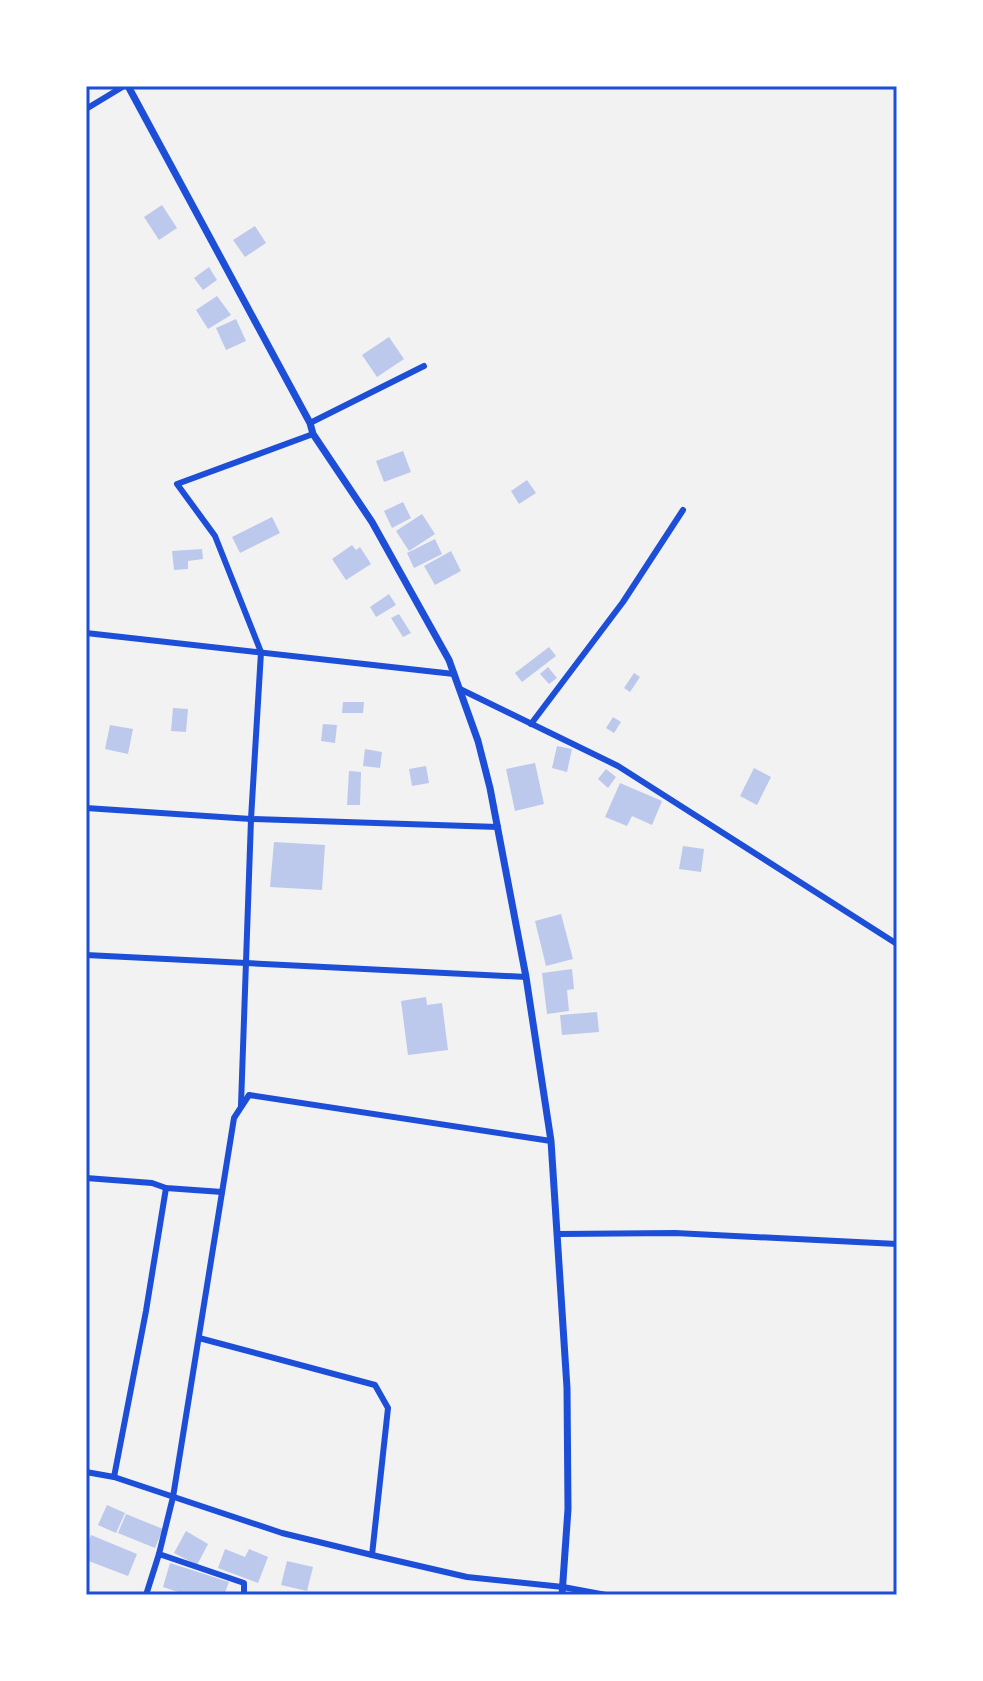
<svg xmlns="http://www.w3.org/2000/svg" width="983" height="1681" viewBox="0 0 983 1681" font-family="Overpass,sans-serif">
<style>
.building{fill:#bdc9ec}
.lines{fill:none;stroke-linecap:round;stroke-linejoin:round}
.minor{stroke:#1d4ed8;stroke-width:6}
.tertiary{stroke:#1d4ed8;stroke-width:7}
.neatline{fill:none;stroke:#1d4ed8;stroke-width:3}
</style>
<rect width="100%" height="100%" fill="#f2f2f2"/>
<g class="building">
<polygon points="162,205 177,228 159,240 144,217"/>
<polygon points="255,226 266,243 245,257 233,240"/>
<polygon points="209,267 217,280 203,290 194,278"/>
<polygon points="217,296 231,315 208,329 196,310"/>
<polygon points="236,319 246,341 226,350 216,328"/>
<polygon points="389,337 404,359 377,377 362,355"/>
<polygon points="403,451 411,472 384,482 376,461"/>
<polygon points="527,480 536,493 519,504 511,491"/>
<polygon points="403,502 411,518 392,528 384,511"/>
<polygon points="422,514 435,534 409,551 396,531"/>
<polygon points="272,517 280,533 240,553 232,537"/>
<polygon points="435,539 442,554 414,568 407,553"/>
<polygon points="352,545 356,550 360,547 371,564 346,580 332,559"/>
<polygon points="202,549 203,559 188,561 188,569 174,570 172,551"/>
<polygon points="451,551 461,571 435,585 424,566"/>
<polygon points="389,594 396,605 376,617 370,607"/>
<polygon points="399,614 411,633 403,637 391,618"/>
<polygon points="549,647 556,656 522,682 515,673"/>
<polygon points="548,667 557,678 549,684 540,674"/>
<polygon points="634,673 640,677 630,692 624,688"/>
<polygon points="343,702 364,702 363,713 342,713"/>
<polygon points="173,708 188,709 186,732 171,731"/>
<polygon points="613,717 621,722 614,733 606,728"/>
<polygon points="323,724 337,725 335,743 321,741"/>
<polygon points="110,725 133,729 128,754 105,749"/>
<polygon points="557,746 572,749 567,772 552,768"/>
<polygon points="365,749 382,752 380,768 363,766"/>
<polygon points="535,763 544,804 515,811 506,769"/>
<polygon points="426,766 429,783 412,786 409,769"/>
<polygon points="754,768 771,777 757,805 740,796"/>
<polygon points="606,769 616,777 608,788 598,779"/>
<polygon points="349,771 361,772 360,805 347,805"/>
<polygon points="620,783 662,801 652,825 632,816 627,826 605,817"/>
<polygon points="274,842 325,845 322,890 270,887"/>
<polygon points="683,846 704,849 701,872 679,869"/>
<polygon points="561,914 573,959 546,966 535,921"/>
<polygon points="572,969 574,989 567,990 569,1011 547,1014 542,973"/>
<polygon points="426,997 427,1005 442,1003 448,1050 408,1055 401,1001"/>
<polygon points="597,1012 599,1032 562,1035 560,1015"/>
<polygon points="107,1505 125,1513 116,1533 98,1525"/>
<polygon points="126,1514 163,1529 155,1548 118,1533"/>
<polygon points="186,1531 208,1544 197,1565 174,1553"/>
<polygon points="91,1535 137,1554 128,1576 86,1560 86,1549"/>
<polygon points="225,1549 245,1557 249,1549 268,1557 258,1583 218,1568"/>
<polygon points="287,1561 313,1567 307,1591 281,1585"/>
<polygon points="170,1563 229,1582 224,1595 187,1595 163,1587"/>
</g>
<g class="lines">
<g class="minor">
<polyline points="86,109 124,86"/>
<polyline points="310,423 424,366"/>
<polyline points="86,633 454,674"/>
<polyline points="460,689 618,766 897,944"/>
<polyline points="531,724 623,602 683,510"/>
<polyline points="86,808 251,819 498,827"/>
<polyline points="86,955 526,977"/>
<polyline points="241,1105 251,819 261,652 215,536 177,484 313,434"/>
<polyline points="86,1178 152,1183 166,1188 222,1192"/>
<polyline points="559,1234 675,1233 897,1244"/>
<polyline points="199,1338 375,1385 388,1408 372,1555"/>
<polyline points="86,1472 114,1477 282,1533 372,1555 467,1577 563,1587 606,1595"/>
<polyline points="114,1477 146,1311 166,1188"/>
<polyline points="146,1595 159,1554"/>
<polyline points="244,1595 244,1583 159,1554 173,1497 234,1118 249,1095 551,1141"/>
</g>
<polyline class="tertiary" points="128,86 310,423 313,434 372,522 449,660 478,741 490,788 526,977 551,1141 567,1388 568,1509 562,1595"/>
</g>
<rect width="983" height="1681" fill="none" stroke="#ffffff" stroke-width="176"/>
<rect x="88" y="88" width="807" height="1505" class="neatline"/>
</svg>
